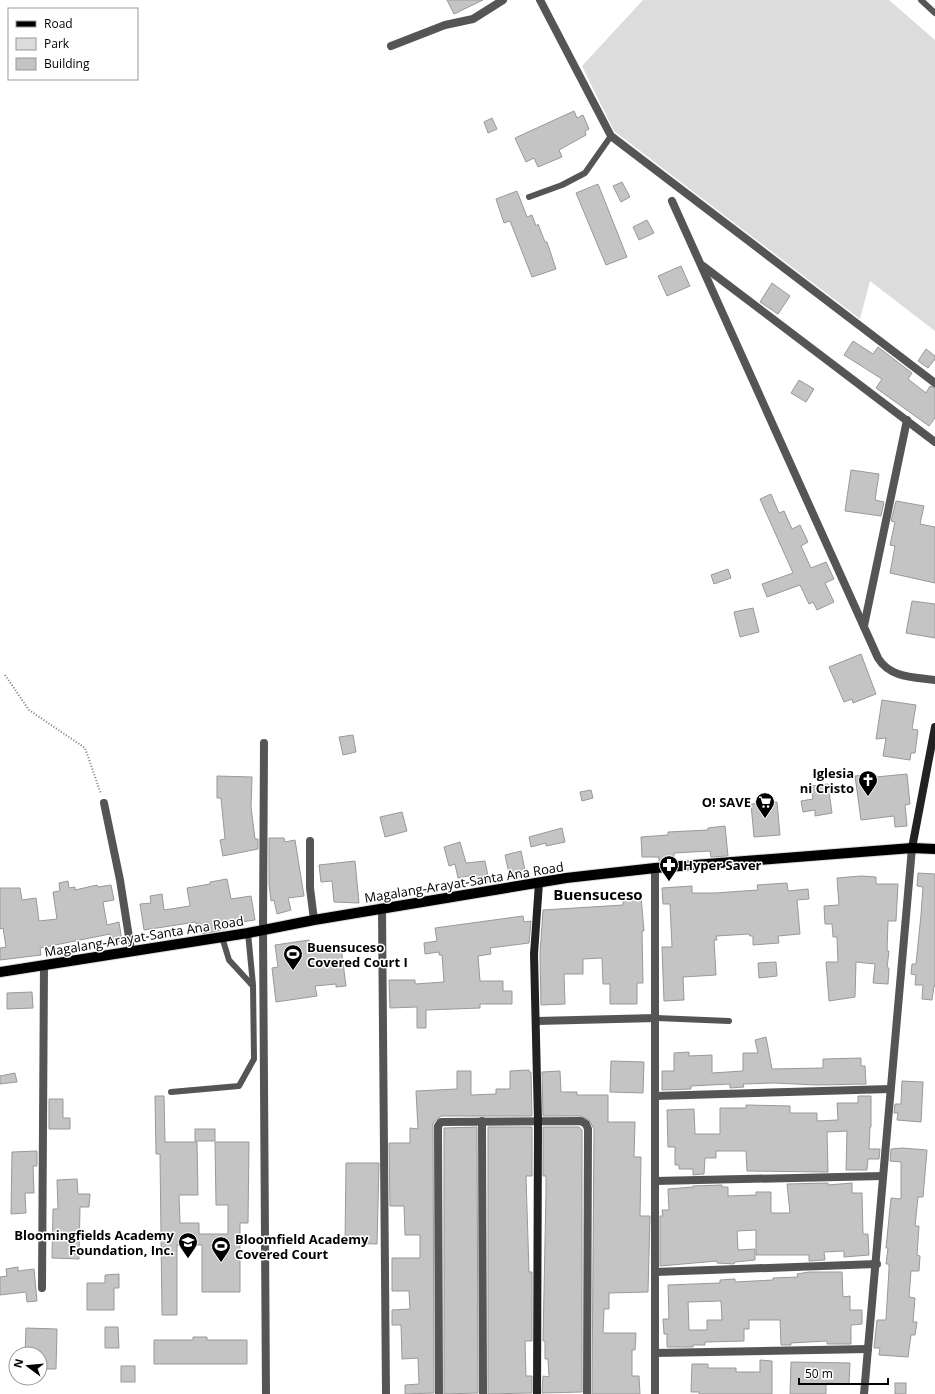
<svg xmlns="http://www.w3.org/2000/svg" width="935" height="1394" viewBox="0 0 935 1394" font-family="'Open Sans',sans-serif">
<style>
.green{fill:#dcdcdc}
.building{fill:#c4c4c4;stroke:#999;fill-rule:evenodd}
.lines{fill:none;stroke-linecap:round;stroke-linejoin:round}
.primary-casing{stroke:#dbdbdb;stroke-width:12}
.path{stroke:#777;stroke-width:2;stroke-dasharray:1 2;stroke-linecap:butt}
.lane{stroke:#555;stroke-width:6}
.street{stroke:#555;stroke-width:8}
.secondary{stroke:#222;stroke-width:8}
.primary{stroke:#000;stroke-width:10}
.labels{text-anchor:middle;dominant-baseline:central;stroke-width:3;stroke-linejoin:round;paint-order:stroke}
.poi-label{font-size:13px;font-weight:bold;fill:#000;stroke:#fff;text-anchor:end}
.street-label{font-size:13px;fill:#000;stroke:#fff}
.quarter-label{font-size:15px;font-weight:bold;fill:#000;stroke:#fff}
</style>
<rect width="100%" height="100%" fill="#fff"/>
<polygon class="green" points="643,0 889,0 935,40 935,331 870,281 860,319 614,131 582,66"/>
<g class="building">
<polygon points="447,0 483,0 454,14"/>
<polygon points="574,111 577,118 583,115 589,129 585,131 586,135 559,150 562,157 538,167 534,158 526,162 515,138"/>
<polygon points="492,118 497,129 488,133 484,122"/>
<polygon points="622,182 630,197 621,202 613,186"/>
<polygon points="598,184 627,257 606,265 576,193"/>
<polygon points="517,191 527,217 532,215 536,226 538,224 545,242 547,242 556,269 532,277 510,221 504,223 496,199"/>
<polygon points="647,220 654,233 639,240 633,227"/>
<polygon points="681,266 690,286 667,296 658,276"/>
<polygon points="772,283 790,296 778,314 760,302"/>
<polygon points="853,341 873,354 878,347 912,373 908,379 926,393 930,386 935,388 935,418 929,426 876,388 882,379 844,355"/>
<polygon points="926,349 935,356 935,359 928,368 918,361"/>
<polygon points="799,380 814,389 806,402 791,393"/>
<polygon points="851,470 879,474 875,500 884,502 881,516 845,511"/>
<polygon points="771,494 779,513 784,511 792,529 800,525 808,542 801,546 811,568 826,562 834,579 825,583 834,602 817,610 813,602 809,604 800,585 767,597 762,584 793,573 760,499"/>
<polygon points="896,501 924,506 920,524 935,527 935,583 890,573 895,546 890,545 895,522 891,521"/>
<polygon points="728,569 731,578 714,584 711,575"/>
<polygon points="912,601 935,604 935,638 906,633"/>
<polygon points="753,608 759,632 740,637 734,612"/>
<polygon points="861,654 876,694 853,703 852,699 844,702 829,667"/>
<polygon points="882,700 916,705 912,729 918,730 915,753 911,753 910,760 883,756 886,738 876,739"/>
<polygon points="353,735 356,752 343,755 339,737"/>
<polygon points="875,774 876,777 907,774 910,804 905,805 907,826 895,827 894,816 861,820 855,776"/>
<polygon points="217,776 252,777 251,807 255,839 258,839 258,849 223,856 220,840 225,839 221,798 217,798"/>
<polygon points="828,784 832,813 815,816 815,810 803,812 801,801 813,799 811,786"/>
<polygon points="591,790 593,798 582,801 580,792"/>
<polygon points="777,802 780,835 754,837 751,804"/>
<polygon points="402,812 407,831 385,837 380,817"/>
<polygon points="725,826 728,856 711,857 710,851 674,853 674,860 659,861 659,857 642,857 641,837 668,835 668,832 708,830 708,828"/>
<polygon points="562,828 565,842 546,846 546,843 531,847 529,837"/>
<polygon points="269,838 284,838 285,842 295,840 304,896 288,898 291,910 277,914 274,900 271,901 269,884"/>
<polygon points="460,842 466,863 485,861 489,881 474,884 473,875 458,878 455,864 449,866 444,847"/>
<polygon points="521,851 526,875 510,878 505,855"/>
<polygon points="355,861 359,903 334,902 332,881 321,882 319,865"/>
<polygon points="918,873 935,874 935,986 934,986 932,1000 922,999 923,985 915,985 916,975 911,974 912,964 916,964 921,915 923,887 917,886"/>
<polygon points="861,876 876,877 876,884 898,884 896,921 888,921 887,951 889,951 887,968 889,968 888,984 873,983 875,964 856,962 855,997 829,1001 826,962 838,962 837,937 833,937 832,924 825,924 824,906 839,905 837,878"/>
<polygon points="227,879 231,899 251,896 255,920 226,924 227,929 202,934 200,923 196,924 196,922 144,930 140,904 151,903 150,896 162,894 164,910 190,906 187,888 210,884 210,882"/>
<polygon points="68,881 69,888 75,887 75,890 97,885 98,887 111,885 114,900 103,902 107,925 119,922 122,941 112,943 110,934 40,948 41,955 0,960 0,948 6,947 3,928 0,929 0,888 20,888 22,900 36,898 39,921 57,919 53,892 60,891 59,883"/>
<polygon points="787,883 788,891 808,889 809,899 797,900 800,934 778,936 779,943 753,945 753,936 750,936 749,934 716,936 717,940 714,940 716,975 683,977 684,1000 664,1001 662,947 672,947 670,904 663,904 662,888 692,886 692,893 715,893 758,890 757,885"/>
<polygon points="641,896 644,931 642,931 643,983 637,983 637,1004 610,1004 610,984 603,984 602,958 583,959 583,974 564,974 565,1004 541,1005 540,954 543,910 623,905 623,898"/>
<polygon points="523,916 524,922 531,921 529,943 490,948 491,954 478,956 480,981 503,981 503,991 512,991 512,1004 480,1004 480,1008 426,1010 426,1028 417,1028 417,1007 390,1008 389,980 415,980 415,984 444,982 442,955 439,955 439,952 425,954 424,943 437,941 435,928"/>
<polygon points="309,940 311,950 341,947 346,986 336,987 336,984 315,986 317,996 276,1002 272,968 278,967 275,945"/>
<polygon points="776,962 777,976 759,978 758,963"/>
<polygon points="32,992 33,1008 7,1009 7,993"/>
<polygon points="766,1037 772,1069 823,1068 823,1059 861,1058 861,1066 865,1066 866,1084 817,1085 774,1083 743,1084 744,1087 730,1088 730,1084 691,1086 691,1089 662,1090 662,1071 674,1071 674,1053 689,1052 689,1056 712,1055 712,1073 743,1071 743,1053 758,1053 755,1040"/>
<polygon points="611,1061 644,1062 643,1093 610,1092"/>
<polygon points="529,1070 529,1072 531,1072 532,1116 441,1116 433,1123 434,1393 405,1394 405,1385 419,1384 418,1358 402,1359 401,1325 392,1325 392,1310 410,1309 409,1291 392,1291 392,1258 420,1258 420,1235 405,1235 404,1206 390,1206 389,1143 410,1143 410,1128 418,1129 416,1091 457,1089 457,1071 471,1071 471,1095 496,1094 496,1089 510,1089 510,1071"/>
<polygon points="560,1071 561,1092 577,1092 577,1095 608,1095 608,1122 635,1122 634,1157 641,1157 640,1216 650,1216 648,1292 609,1293 609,1309 604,1309 603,1333 636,1333 635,1350 632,1350 632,1376 639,1376 640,1394 592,1394 594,1129 589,1120 581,1116 543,1116 542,1072"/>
<polygon points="15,1073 17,1082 0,1084 0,1076"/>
<polygon points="902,1081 923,1082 921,1122 897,1120 898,1113 894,1113 895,1104 901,1104"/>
<polygon points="155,1096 164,1096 165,1142 197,1142 198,1195 179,1195 180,1223 199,1223 199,1234 228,1234 228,1205 216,1205 215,1142 249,1142 248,1223 240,1223 240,1292 202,1292 202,1245 177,1245 177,1315 162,1315 160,1154 156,1154"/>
<polygon points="858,1096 871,1096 871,1127 870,1127 869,1149 880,1149 879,1159 868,1159 867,1170 846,1170 847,1131 827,1132 828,1172 747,1171 746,1151 716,1151 716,1158 705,1158 704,1174 693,1175 693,1169 679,1169 679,1165 675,1165 675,1147 668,1147 667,1110 694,1109 695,1134 720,1134 720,1108 746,1108 746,1105 790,1106 790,1113 817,1113 817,1121 838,1120 837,1103 858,1103"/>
<polygon points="49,1099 63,1099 63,1118 70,1118 70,1129 49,1129"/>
<polygon points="477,1127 478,1393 444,1394 444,1128"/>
<polygon points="488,1127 532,1127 532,1176 526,1176 529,1272 532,1272 532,1341 525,1341 526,1376 532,1376 532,1393 529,1393 488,1394"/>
<polygon points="543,1127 579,1127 582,1130 582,1392 542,1393 543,1376 549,1377 548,1359 545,1359 545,1341 543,1341 546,1192 546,1176 543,1176"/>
<rect x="195" y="1129" width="20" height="12"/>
<polygon points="902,1148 927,1150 923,1197 918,1197 915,1226 919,1226 917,1255 920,1256 919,1271 911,1271 909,1297 915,1298 913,1322 917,1322 915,1335 911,1335 908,1357 879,1355 880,1348 874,1348 877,1320 886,1320 889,1269 889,1264 886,1264 888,1248 886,1248 891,1198 901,1199 901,1162 890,1161 891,1149"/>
<polygon points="37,1151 37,1166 33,1166 34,1193 25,1193 26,1213 11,1214 12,1152"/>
<polygon points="346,1163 379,1163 377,1244 345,1243"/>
<polygon points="77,1179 78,1194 90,1194 89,1207 80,1207 79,1259 52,1258 53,1209 58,1209 57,1180"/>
<polygon points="828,1183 828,1185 852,1183 852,1193 862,1193 863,1234 868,1234 869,1255 844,1257 844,1251 824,1252 825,1260 809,1261 809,1255 756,1255 756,1230 737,1231 738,1250 755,1249 755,1260 735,1262 734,1264 717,1263 717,1261 660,1266 660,1216 663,1216 662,1210 669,1210 668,1189 693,1187 693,1186 722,1185 722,1187 728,1187 728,1196 756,1195 756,1192 771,1192 771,1213 790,1213 787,1184"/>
<polygon points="18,1267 18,1271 34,1269 37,1301 27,1302 26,1292 0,1295 0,1277 7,1276 6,1269"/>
<path d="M809,1272h33l1,25 7,-1v14h12v14l-11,1v19h-24v-3l-36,2v2h-10l-1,-25h-31v9h-5v12l-39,1v3h-12v2h-26v-13h-3l-1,-15h6l-1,-34 52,-2v-3l15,-1v3l38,-2v-2l25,-1 -1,-3zM721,1301l1,19h-15v10h-18l-1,-28z"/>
<polygon points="119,1274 119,1288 114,1288 114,1310 87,1310 87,1283 105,1283 105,1275"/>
<polygon points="105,1327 118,1327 119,1348 105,1348"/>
<polygon points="26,1328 57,1329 56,1369 40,1369 40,1354 25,1354"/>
<polygon points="193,1337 207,1337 207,1340 247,1340 247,1364 154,1364 154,1340 193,1340"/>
<polygon points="760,1360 772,1361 772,1394 699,1394 699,1392 691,1392 692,1364 708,1364 708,1368 736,1368 736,1372 760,1372"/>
<polygon points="791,1362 850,1363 849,1384 826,1383 826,1394 790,1394"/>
<rect x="121" y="1366" width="14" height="16"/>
<rect x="895" y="1383" width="11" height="11"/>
</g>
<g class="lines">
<g class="primary-casing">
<polyline id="primary" points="0,972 248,933 314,920 566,878 655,868 912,848 935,849"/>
</g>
<polyline class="path" points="5,675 29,710 85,748 101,794"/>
<g class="lane">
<polyline points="921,0 935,13"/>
<polyline points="529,197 562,185 585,173 611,136"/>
<polyline points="222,937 229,960 252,985"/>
<polyline points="656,1018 729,1021"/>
<polyline points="171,1092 239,1086 254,1059 253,985 248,933"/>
</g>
<g class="street">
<polyline points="540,0 611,136 935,383"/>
<polyline points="391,46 445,25 473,19 503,0"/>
<path d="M672,201l206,457c12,20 36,19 57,22"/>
<polyline points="703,266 935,442"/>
<polyline points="864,626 907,420"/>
<polyline points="264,743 263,930 266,1394"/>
<polyline points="104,803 120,880 131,950"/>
<polyline points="310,841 310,888 314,920"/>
<polyline points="382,909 386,1394"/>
<polyline points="537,1021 656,1018"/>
<polyline points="655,1096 890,1089"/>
<polyline points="482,1121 483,1394"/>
<polyline points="655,1181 883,1176"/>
<polyline points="655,1272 877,1264"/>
<polyline points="42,1288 44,965"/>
<polyline points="655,1353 868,1349"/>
<polyline points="439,1394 438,1126 441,1122 581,1121 586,1124 588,1129 587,1394"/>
<polyline points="655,1394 655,868"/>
<polyline points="864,1394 912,848"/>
</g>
<g class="secondary">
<polyline points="912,848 935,727"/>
<polyline points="537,1394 538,1121 534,954 539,883"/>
</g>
<use href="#primary" class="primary"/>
</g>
<defs>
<g id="church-pin" transform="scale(1)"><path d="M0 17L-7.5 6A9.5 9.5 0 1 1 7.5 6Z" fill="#000" stroke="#fff"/><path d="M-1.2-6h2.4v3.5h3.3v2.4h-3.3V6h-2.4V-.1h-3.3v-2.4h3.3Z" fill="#fff"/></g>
<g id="supermarket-pin" transform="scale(1)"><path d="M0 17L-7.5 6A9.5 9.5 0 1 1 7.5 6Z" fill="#000" stroke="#fff"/><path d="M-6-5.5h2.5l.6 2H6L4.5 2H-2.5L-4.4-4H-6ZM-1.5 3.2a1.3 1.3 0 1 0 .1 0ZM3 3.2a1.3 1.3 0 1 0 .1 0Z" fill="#fff"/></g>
<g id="pharmacy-pin" transform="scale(1)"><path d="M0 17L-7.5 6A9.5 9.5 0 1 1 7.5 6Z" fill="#000" stroke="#fff"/><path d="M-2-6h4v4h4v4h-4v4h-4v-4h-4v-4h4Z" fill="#fff"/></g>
<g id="stadium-pin" transform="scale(1)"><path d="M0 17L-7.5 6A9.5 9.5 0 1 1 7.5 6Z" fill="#000" stroke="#fff"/><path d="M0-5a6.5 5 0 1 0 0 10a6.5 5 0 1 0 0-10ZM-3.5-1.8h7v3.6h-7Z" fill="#fff"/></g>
<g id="school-pin" transform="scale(1)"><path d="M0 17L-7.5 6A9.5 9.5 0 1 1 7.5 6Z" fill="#000" stroke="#fff"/><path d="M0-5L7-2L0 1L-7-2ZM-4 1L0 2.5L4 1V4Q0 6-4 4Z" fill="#fff"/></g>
</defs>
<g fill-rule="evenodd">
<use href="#church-pin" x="868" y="780"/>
<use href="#supermarket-pin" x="765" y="802"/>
<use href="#pharmacy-pin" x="669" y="865"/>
<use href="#stadium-pin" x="293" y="954"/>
<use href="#school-pin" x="188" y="1242"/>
<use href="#stadium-pin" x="221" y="1246"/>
</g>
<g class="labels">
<g class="poi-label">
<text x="854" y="773">Iglesia<tspan x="854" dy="15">ni Cristo</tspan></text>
<text x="751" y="802">O! SAVE</text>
<text x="683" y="865" text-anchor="start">Hyper Saver</text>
<text x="307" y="947" text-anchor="start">Buensuceso<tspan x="307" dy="15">Covered Court I</tspan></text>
<text x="174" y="1235">Bloomingfields Academy<tspan x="174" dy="15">Foundation, Inc.</tspan></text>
<text x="235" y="1239" text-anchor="start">Bloomfield Academy<tspan x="235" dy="15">Covered Court</tspan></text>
</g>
<g class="street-label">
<text transform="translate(464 882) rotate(-9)">Magalang-Arayat-Santa Ana Road</text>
<text transform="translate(144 936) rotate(-9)">Magalang-Arayat-Santa Ana Road</text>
</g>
<g class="quarter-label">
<text x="598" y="894">Buensuceso</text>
</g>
</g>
<rect x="8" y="8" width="130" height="72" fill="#ffffff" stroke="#999999"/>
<rect x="16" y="21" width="20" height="6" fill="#000000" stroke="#999999"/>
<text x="44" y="28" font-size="12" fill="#000000">Road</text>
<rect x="16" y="38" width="20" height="12" fill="#dcdcdc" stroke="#999999"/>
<text x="44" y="48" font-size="12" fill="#000000">Park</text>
<rect x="16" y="58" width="20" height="12" fill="#c4c4c4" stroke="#999999"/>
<text x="44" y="68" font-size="12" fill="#000000">Building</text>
<g transform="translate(28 1366) rotate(286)"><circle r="19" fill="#ffffff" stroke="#999999"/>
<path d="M0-3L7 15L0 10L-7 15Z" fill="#000000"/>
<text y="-6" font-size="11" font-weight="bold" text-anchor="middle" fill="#000000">N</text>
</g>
<path d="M799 1378v6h89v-6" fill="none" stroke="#000000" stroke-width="2"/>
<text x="805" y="1378" font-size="12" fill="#000000" stroke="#ffffff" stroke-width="3" paint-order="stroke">50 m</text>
</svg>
